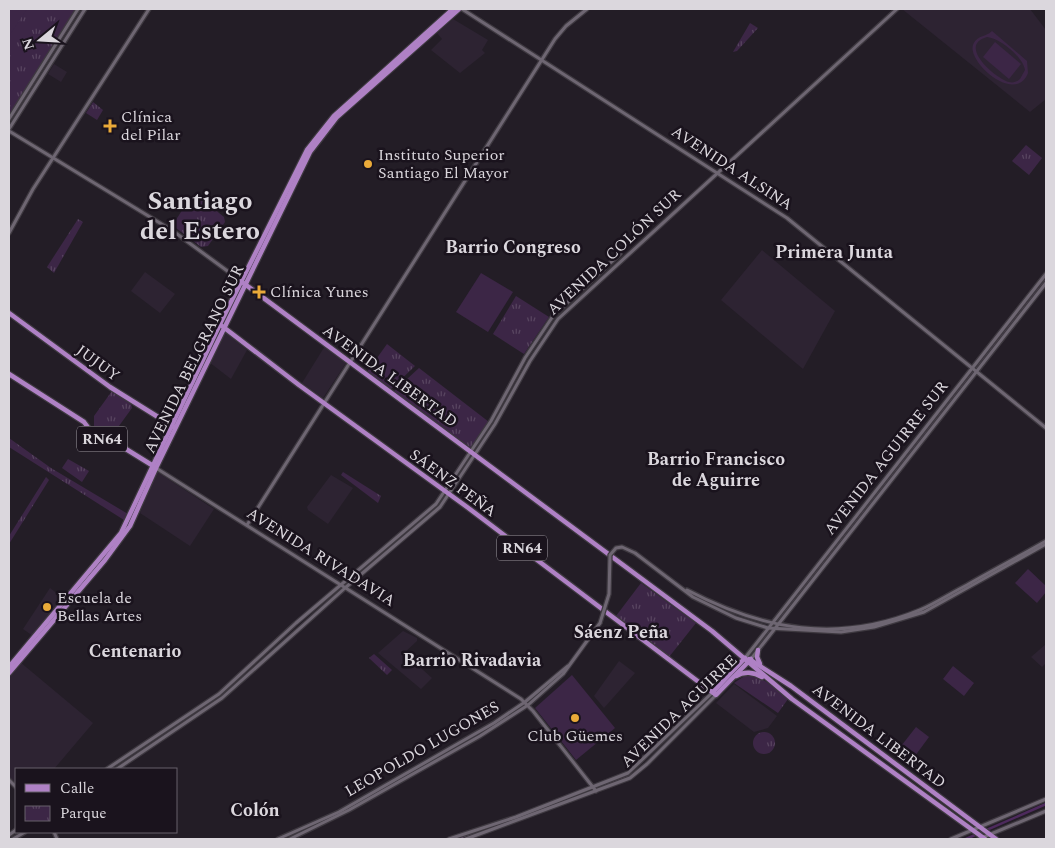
<svg xmlns="http://www.w3.org/2000/svg" width="1055" height="848" viewBox="0 0 1055 848" font-family="Spectral,serif">
<style>
.built{fill:#2d2332}
.park{fill:url(#park-tufts)}
.pitch{fill:#3c2646;fill-rule:evenodd}
.lines{fill:none;stroke-linecap:round;stroke-linejoin:round}
.stream{stroke:#785e83;stroke-width:1}
.canal{stroke:#4d2a5d;stroke-width:2.5}
.secondary-casing{stroke:#3e3940;stroke-width:5.5}
.primary-casing{stroke:#3e3940;stroke-width:7}
.secondary{stroke:#6e6672;stroke-width:3}
.primary{stroke:#af81c5;stroke-width:4.5}
.secondary-bridge-casing{stroke:#3e3940;stroke-width:5.5;stroke-linecap:butt}
.secondary-bridge{stroke:#6e6672;stroke-width:3}
.poi-dot{fill:#eaaa39;stroke:#1a131d;stroke-width:2}
.labels{text-anchor:middle;dominant-baseline:central;stroke-width:5;stroke-linejoin:round;paint-order:stroke}
.shield{fill:#1a131d;stroke:#a19ca3;stroke-width:1}
.shield-label{font-size:15px;font-weight:bold;fill:#dbd7dd}
.poi-label{font-size:16px;fill:#dbd7dd;stroke:#1a131d;text-anchor:start}
.street-label{font-size:16px;fill:#dbd7dd;stroke:#1a131d}
.neighbourhood-label{font-size:18px;font-weight:bold;fill:#dbd7dd;stroke:#1a131d}
.town-label{font-size:26px;font-weight:bold;fill:#dbd7dd;stroke:#1a131d}
</style>
<defs>
<pattern id="park-tufts" width="24" height="20" patternUnits="userSpaceOnUse" patternTransform="scale(1.25)"><rect width="24" height="20" fill="#3c2646"/><path d="M3 7l-1-3M5 7V3M7 7l1-3M15 17l-1-3M17 17v-4M19 17l1-3" fill="none" stroke="#584560"/></pattern>
</defs>
<rect width="100%" height="100%" fill="#231d26"/>
<g class="built">
<polygon points="902,9 1030,9 1046,30 1046,99 1030,112"/>
<polygon points="453,19 488,40 482,50 485,53 460,73 431,50 442,39 437,33"/>
<polygon points="54,64 67,72 61,82 48,74"/>
<polygon points="762,250 835,311 803,369 721,300"/>
<polygon points="145,272 175,294 160,313 131,291"/>
<polygon points="224,331 247,350 231,379 209,362"/>
<polygon points="325,346 346,363 323,398 302,383"/>
<polygon points="156,471 214,509 190,546 140,513"/>
<polygon points="331,475 353,488 328,524 308,510 307,507"/>
<polygon points="50,588 64,599 33,636 23,629"/>
<polygon points="403,631 417,638 417,641 404,653 432,678 421,689 378,653"/>
<polygon points="1046,644 1046,663 1042,667 1031,657"/>
<polygon points="619,661 635,673 604,708 594,696"/>
<polygon points="20,662 93,723 54,769 16,769 16,783 9,777 9,675"/>
<polygon points="734,684 777,716 768,728 754,732 716,703"/>
</g>
<g class="park">
<polygon points="9,9 75,9 9,120"/>
<polygon points="750,23 758,28 737,51 733,52"/>
<polygon points="93,102 103,110 97,120 86,113"/>
<polygon points="1026,145 1042,158 1029,175 1012,161"/>
<polygon points="197,195 224,217 225,222 208,246 201,247 176,228 174,223 191,196"/>
<polygon points="78,219 83,222 54,273 47,267"/>
<polygon points="516,296 549,317 524,354 493,334"/>
<polygon points="387,344 415,366 391,389 367,372"/>
<polygon points="419,368 489,422 470,450 393,392"/>
<polygon points="112,391 131,404 132,408 116,430 111,431 107,437 102,437 94,430 94,416"/>
<polygon points="9,438 51,468 128,514 124,520 9,447"/>
<polygon points="68,459 89,471 82,482 62,468"/>
<polygon points="343,472 381,496 378,503 341,475"/>
<polygon points="46,477 49,480 9,544 9,536"/>
<polygon points="641,583 696,623 669,657 616,616"/>
<polygon points="374,654 392,670 387,675 369,658"/>
<path d="M746,675c17,0 29,14 42,24l-10,14 -44,-30z"/>
<circle cx="764" cy="743" r="11"/>
</g>
<g class="pitch">
<polygon points="9,9 27,9 9,36"/>
<path d="M992,31l35,30 1,12c-12,32 -61,-11 -55,-28 4,-10 13,-8 19,-14zM987,37c13,1 36,20 38,33l-5,9c-3,3 -7,4 -11,3 -14,-4 -52,-37 -22,-45z"/>
<polygon points="995,42 1021,64 1009,79 983,57"/>
<polygon points="481,273 513,292 488,332 456,312"/>
<polygon points="1028,569 1046,586 1046,592 1037,603 1015,583"/>
<polygon points="953,666 974,683 964,696 943,679"/>
<polygon points="572,675 615,728 576,760 535,708"/>
<polygon points="916,727 929,737 912,760 898,750"/>
</g>
<g class="lines">
<g class="stream">
<polyline points="776,623 1046,279"/>
<polyline points="759,645 769,632"/>
<polyline points="596,788 629,776 640,768 711,697"/>
<polyline points="552,805 592,790"/>
<polyline points="457,839 490,829"/>
</g>
<polyline class="canal" points="966,839 1046,804"/>
<g class="secondary-casing">
<g id="secondary">
<polyline points="462,9 787,218 1046,428"/>
<polyline points="9,119 78,9"/>
<polyline points="9,129 85,9"/>
<polyline points="9,131 173,231 241,281"/>
<polyline points="9,233 33,189 149,9"/>
<polyline points="156,468 521,699 533,711 596,791"/>
<polyline points="247,525 555,39 566,26 587,9"/>
<polyline points="635,553 693,597 736,618 768,628 841,632 874,627 924,612 1046,544"/>
<path d="M687,590c76,40 151,54 233,20 16,-7 31,-17 47,-25 26,-15 53,-29 79,-44"/>
<polyline points="745,658 1046,274"/>
<polyline points="751,659 1046,283"/>
<polyline points="107,769 219,694 296,623 436,504 491,421 525,358 553,316 620,254"/>
<polyline points="117,769 222,698 345,588 440,507 495,424 530,361 558,319 897,9"/>
<polyline points="9,780 16,787"/>
<polyline points="54,832 57,839"/>
<polyline points="9,835 16,830"/>
<polyline points="13,839 25,832"/>
<polyline points="278,839 339,812 494,723 525,702 568,666"/>
<polyline points="290,839 349,810 480,736 528,705 563,674 600,623"/>
<polyline points="449,839 516,817 628,773 713,692"/>
<polyline points="466,839 630,778 647,764 716,695"/>
<polyline points="951,839 1046,799"/>
<polyline points="979,839 1046,811"/>
</g>
</g>
<g class="primary-casing">
<g id="primary">
<polyline points="242,282 712,631 792,699 985,839"/>
<polyline points="9,313 110,387 174,427"/>
<polyline points="222,326 299,385 467,507 716,695 751,659"/>
<polyline points="9,374 84,422 93,434 102,439 113,441 155,467"/>
<polyline points="758,650 757,657 760,664"/>
<polyline points="749,659 791,686 996,839"/>
<polyline points="9,667 121,533 220,324 307,150 334,116 453,9"/>
<polyline points="9,673 105,560 130,526 156,468 310,152 337,117 459,9"/>
<path d="M736,676c8,-5 18,-4 26,1"/>
<polyline points="713,692 745,658"/>
</g>
</g>
<use href="#secondary" class="secondary"/>
<use href="#primary" class="primary"/>
<g class="secondary-bridge-casing">
<polyline id="secondary-bridge" points="600,623 609,594 610,555 616,548 622,547 635,553"/>
</g>
<use href="#secondary-bridge" class="secondary-bridge"/>
</g>
<g class="poi-dot">
<path d="M107.5 118.5h5v5h5v5h-5v5h-5v-5h-5v-5h5z"/>
<circle cx="368" cy="164" r="5"/>
<path d="M256.5 284.5h5v5h5v5h-5v5h-5v-5h-5v-5h5z"/>
<circle cx="47" cy="607" r="5"/>
<circle cx="575" cy="718" r="5"/>
</g>
<g class="labels">
<g class="shield">
<rect x="77" y="426.5" width="50" height="25" rx="4"/>
<rect x="497" y="535.5" width="50" height="25" rx="4"/>
</g>
<g class="shield-label">
<text x="102" y="439">RN64</text>
<text x="522" y="548">RN64</text>
</g>
<g class="poi-label">
<text x="121" y="117">Clínica<tspan x="121" dy="18">del Pilar</tspan></text>
<text x="378" y="155">Instituto Superior<tspan x="378" dy="18">Santiago El Mayor</tspan></text>
<text x="270" y="292">Clínica Yunes</text>
<text x="57" y="598">Escuela de<tspan x="57" dy="18">Bellas Artes</tspan></text>
<text x="575" y="736" text-anchor="middle">Club Güemes</text>
</g>
<g class="street-label">
<text transform="translate(732 168) rotate(33)">AVENIDA ALSINA</text>
<text transform="translate(614 252) rotate(-43)">AVENIDA COLÓN SUR</text>
<text transform="translate(194 359) rotate(-64)">AVENIDA BELGRANO SUR</text>
<text transform="translate(98 363) rotate(36)">JUJUY</text>
<text transform="translate(390 376) rotate(36)">AVENIDA LIBERTAD</text>
<text transform="translate(886 458) rotate(-52)">AVENIDA AGUIRRE SUR</text>
<text transform="translate(453 483) rotate(36)">SÁENZ PEÑA</text>
<text transform="translate(321 557) rotate(32)">AVENIDA RIVADAVIA</text>
<text transform="translate(679 711) rotate(-44)">AVENIDA AGUIRRE</text>
<text transform="translate(879 736) rotate(37)">AVENIDA LIBERTAD</text>
<text transform="translate(422 749) rotate(-30)">LEOPOLDO LUGONES</text>
</g>
<g class="neighbourhood-label">
<text x="513" y="247">Barrio Congreso</text>
<text x="834" y="252">Primera Junta</text>
<text x="716" y="459">Barrio Francisco<tspan x="716" dy="21">de Aguirre</tspan></text>
<text x="621" y="632">Sáenz Peña</text>
<text x="135" y="651">Centenario</text>
<text x="472" y="660">Barrio Rivadavia</text>
<text x="255" y="810">Colón</text>
</g>
<g class="town-label">
<text x="200" y="201">Santiago<tspan x="200" dy="30">del Estero</tspan></text>
</g>
</g>
<rect width="1055" height="848" fill="none" stroke="#dbd7dd" stroke-width="20"/>
<rect x="15" y="768" width="162" height="65" fill="#1a131d" stroke="#67616a"/>
<rect x="25" y="784" width="25" height="8" fill="#af81c5" stroke="#67616a"/>
<text x="60" y="793" font-size="15" fill="#dbd7dd">Calle</text>
<rect x="25" y="806" width="25" height="15" fill="url(#park-tufts)" stroke="#67616a"/>
<text x="60" y="818" font-size="15" fill="#dbd7dd">Parque</text>
<g transform="translate(40 40) rotate(252)" stroke="#1a131d" stroke-width="4" paint-order="stroke">
<path d="M0-4L9 19L0 12L-9 19Z" fill="#dbd7dd"/>
<text y="-8" font-size="14" font-weight="bold" text-anchor="middle" fill="#dbd7dd">N</text>
</g>
</svg>
